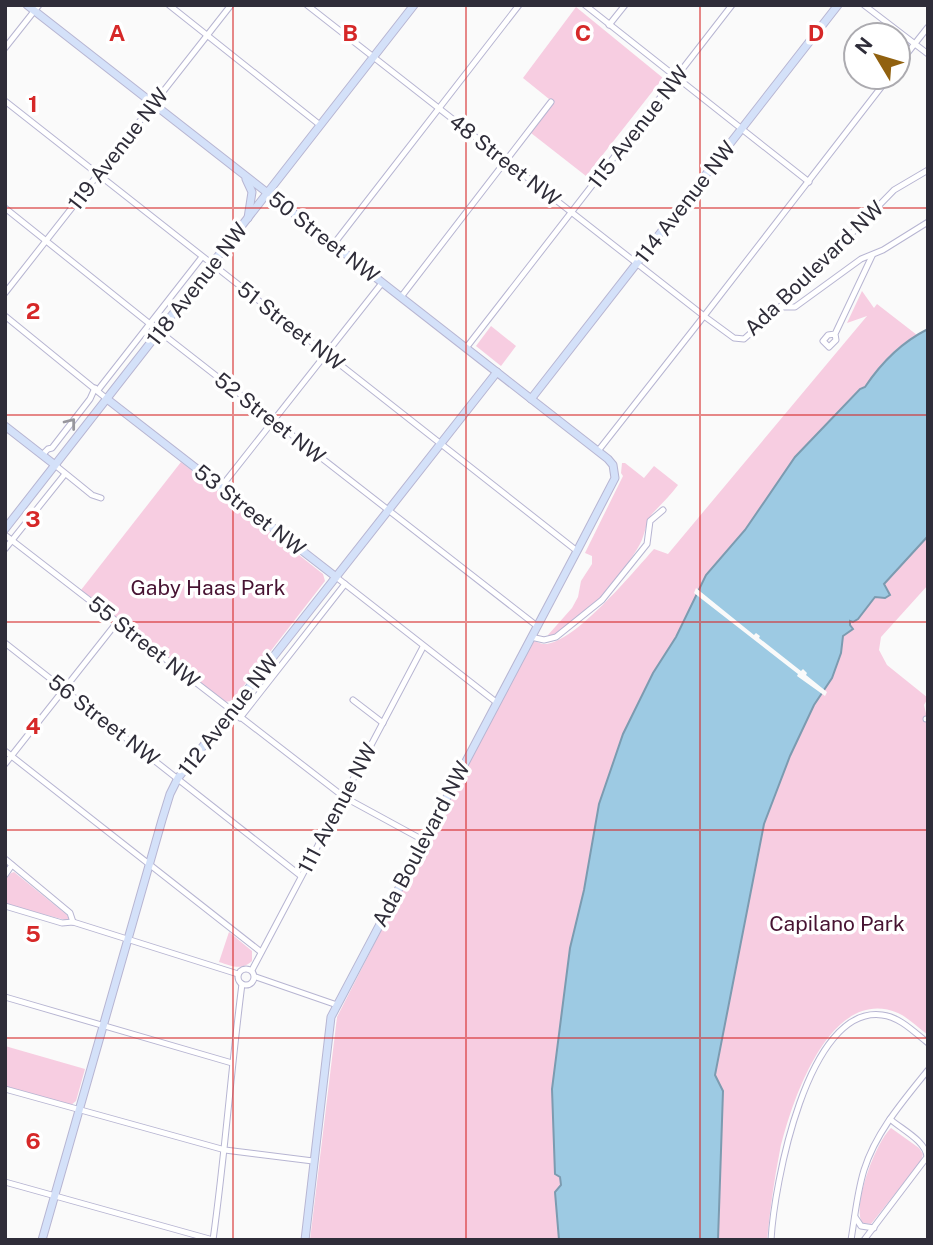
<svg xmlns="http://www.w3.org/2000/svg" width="933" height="1245" viewBox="0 0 933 1245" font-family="'Public Sans',sans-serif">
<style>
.green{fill:#f7cde1}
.water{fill:#9dcae3;stroke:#7c9bb0;stroke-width:2}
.pier{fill:#fafafa}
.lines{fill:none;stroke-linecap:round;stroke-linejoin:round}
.street-casing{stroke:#b7b5d2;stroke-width:7}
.secondary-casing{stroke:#b7b5d2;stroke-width:9}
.street{stroke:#fff;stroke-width:5}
.secondary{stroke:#d4e1f9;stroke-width:7}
.oneway{stroke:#97969c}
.grid{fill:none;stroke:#d62828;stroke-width:2;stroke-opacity:0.55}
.labels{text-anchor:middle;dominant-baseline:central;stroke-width:7;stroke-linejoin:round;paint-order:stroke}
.street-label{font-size:21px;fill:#2f2d39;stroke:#fff}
.park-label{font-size:21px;fill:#471332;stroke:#fff}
.grid-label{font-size:23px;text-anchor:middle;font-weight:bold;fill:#d62828;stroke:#fff;stroke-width:7;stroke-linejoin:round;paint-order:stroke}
</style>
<rect width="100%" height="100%" fill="#fafafa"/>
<g class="green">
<polygon points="576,7 663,78 586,176 531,133 554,103 523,78"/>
<path d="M862,291l12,17 3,-4 40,31c-20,10 -40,33 -52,52l-5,2 -65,68 -50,73 -39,45 -107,229 -15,86 -14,58 -17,141 2,85 5,2 1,9 -6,7 4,48h-249l27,-223 72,-141 125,-235c4,1 7,3 11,3 30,-1 88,-72 109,-95l14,5 199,-238 -20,7z"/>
<polygon points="491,326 516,346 501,366 476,346"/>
<polygon points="181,462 323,574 325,581 232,701 223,702 81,590"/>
<path d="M622,463h3l19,15 10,-12 24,19c-8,11 -17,19 -26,29 -6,7 -7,21 -12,30 -20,35 -53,76 -91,93l-1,-2 24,-27 6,-11 3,-16 11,-17v-8l-7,-3 38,-77 -2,-3z"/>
<path d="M928,536v49l-47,52 -2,13 8,15 41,33 -4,7 4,17v313c-10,-7 -19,-17 -30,-22 -68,-29 -107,90 -118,137 -6,30 -10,60 -13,90h-49l-3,-164 49,-252 26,-68 24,-51 18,-27 9,-25 2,-17 10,-7 -3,-4 1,-5 13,-10 11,-13 10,1 -1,-14z"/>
<polygon points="14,872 67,915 69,919 65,920 5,904 5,880 11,873"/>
<path d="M229,932l23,19v10c-11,10 -20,5 -33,1z"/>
<polygon points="5,1046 85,1069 76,1101 71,1105 5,1086"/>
<path d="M891,1128l28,20 4,6 -2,7 -50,63 -9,-1c-10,-19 14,-81 29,-95z"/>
</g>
<path class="water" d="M928,329v207l-44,48 6,11 -5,3 -10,-1 -17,22 -5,3 -3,-1v4l3,4 -10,7 -2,17 -9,25 -18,27 -24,51 -26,68 -49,251 8,16 -5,149h-159l-4,-48 6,-7 -1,-8 -5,-3 -3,-85 18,-141 14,-58 15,-86 24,-70 30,-61 23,-36 30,-62 39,-45 50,-73 65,-68 5,-2c16,-24 37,-45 63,-58z"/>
<polygon class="pier" points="696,588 754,635 756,633 760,636 759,638 801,671 803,669 807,673 806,675 827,692 825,696 797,676 798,674 694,593"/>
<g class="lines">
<g class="street-casing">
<g id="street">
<polyline points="169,5 320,125"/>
<polyline points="307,5 704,316 889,77"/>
<polyline points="585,5 809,182"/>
<polyline points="864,5 928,54"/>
<polyline points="609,25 625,5"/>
<polyline points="5,48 39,5"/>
<polyline points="898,65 928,27"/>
<polyline points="5,101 577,551"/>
<polyline points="5,208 160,332 537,626"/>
<polyline points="333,245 519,5"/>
<polyline points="5,293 231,5"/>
<polyline points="401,297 551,102"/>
<polyline points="780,307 795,307 861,259 883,250 928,222"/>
<polyline points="5,316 107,399"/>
<polyline points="835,334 828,335 823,341 829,347 836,340 835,334 872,256"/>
<polyline points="466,348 732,5"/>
<polyline points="98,390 202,257"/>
<polyline points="598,451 704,316 734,338 744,339 780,307 894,190 928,170"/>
<polyline points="42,455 48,449 52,448 90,399 95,388"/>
<polyline points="55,465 92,495 101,498"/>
<polyline points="221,487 382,283"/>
<polyline points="5,535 344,797 423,840"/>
<polyline points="5,549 65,474"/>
<polyline points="336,577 496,702"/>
<polyline points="531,637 544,640 556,637 602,600 647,544 650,521 663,510"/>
<polyline points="5,643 301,876"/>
<polyline points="353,700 383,723"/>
<polyline points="240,718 345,584"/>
<polyline points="926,719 928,719"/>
<polyline points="5,751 261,952"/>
<polyline points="5,764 118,621"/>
<polyline points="5,859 70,913 73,922"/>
<polyline points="5,875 12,865"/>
<polyline points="5,906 62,923 73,922 238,974"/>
<circle cx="246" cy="977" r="8"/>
<polyline points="252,970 423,647"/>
<polyline points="256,977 337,1005"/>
<polyline points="5,997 232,1063"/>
<polyline points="5,1089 225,1150 313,1161"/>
<polyline points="5,1182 213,1240"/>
<polyline points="855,1217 861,1226 874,1228"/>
<path d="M213,1240c12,-85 18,-171 29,-256"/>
<path d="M771,1240c3,-54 36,-235 111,-225 18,2 32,17 46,28"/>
<path d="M851,1240c4,-24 6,-47 13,-70 12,-38 39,-69 64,-100"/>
<path d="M864,1240l63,-83c-1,-16 -26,-28 -37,-38"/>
</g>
</g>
<g class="secondary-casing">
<g id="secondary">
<polyline points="27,5 608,459 613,465 615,478 577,551 331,1017 305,1240"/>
<polyline points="246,179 252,192 248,218"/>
<polyline points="107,399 336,577"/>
<polyline points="531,399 838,5"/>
<polyline points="5,426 55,465"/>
<polyline points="5,529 414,5"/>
<polyline points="42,1240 162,820 170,794 178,778 497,372"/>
</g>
</g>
<use href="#street" class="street"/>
<use href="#secondary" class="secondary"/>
</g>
<defs><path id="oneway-chevron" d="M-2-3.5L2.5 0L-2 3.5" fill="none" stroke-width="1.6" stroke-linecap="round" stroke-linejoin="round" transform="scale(1.75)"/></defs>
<use class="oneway" href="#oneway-chevron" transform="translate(71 423) rotate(-52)"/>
<path class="grid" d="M233,5v1235M466,5v1235M700,5v1235M5,208h923M5,415h923M5,622h923M5,830h923M5,1038h923"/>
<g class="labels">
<g class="street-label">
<text transform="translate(638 127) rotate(-52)">115 Avenue NW</text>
<text transform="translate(118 149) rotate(-52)">119 Avenue NW</text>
<text transform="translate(505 160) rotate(38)">48 Street NW</text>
<text transform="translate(685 202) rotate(-52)">114 Avenue NW</text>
<text transform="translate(324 237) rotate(38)">50 Street NW</text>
<text transform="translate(814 268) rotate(-44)">Ada Boulevard NW</text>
<text transform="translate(197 284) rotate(-52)">118 Avenue NW</text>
<text transform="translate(291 326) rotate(38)">51 Street NW</text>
<text transform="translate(270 418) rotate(38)">52 Street NW</text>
<text transform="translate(250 510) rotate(38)">53 Street NW</text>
<text transform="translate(144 642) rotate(38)">55 Street NW</text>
<text transform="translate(228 715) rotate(-52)">112 Avenue NW</text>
<text transform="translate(104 720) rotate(38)">56 Street NW</text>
<text transform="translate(337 808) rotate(-62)">111 Avenue NW</text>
<text transform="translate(421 844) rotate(-62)">Ada Boulevard NW</text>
</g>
<g class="park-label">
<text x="208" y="587">Gaby Haas Park</text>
<text x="837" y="923">Capilano Park</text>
</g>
</g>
<g class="grid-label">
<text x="117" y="41">A</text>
<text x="350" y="41">B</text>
<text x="583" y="41">C</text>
<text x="816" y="41">D</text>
<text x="33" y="112">1</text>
<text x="33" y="319">2</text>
<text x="33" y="527">3</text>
<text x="33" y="734">4</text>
<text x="33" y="942">5</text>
<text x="33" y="1149">6</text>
</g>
<rect width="933" height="1245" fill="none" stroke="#2f2d39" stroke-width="14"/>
<g transform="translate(877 56) rotate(308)"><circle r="33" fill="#ffffff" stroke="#acabb0" stroke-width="2"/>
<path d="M0-5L12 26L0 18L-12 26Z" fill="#91610f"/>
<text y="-10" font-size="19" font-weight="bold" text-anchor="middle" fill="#2f2d39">N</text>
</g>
</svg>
